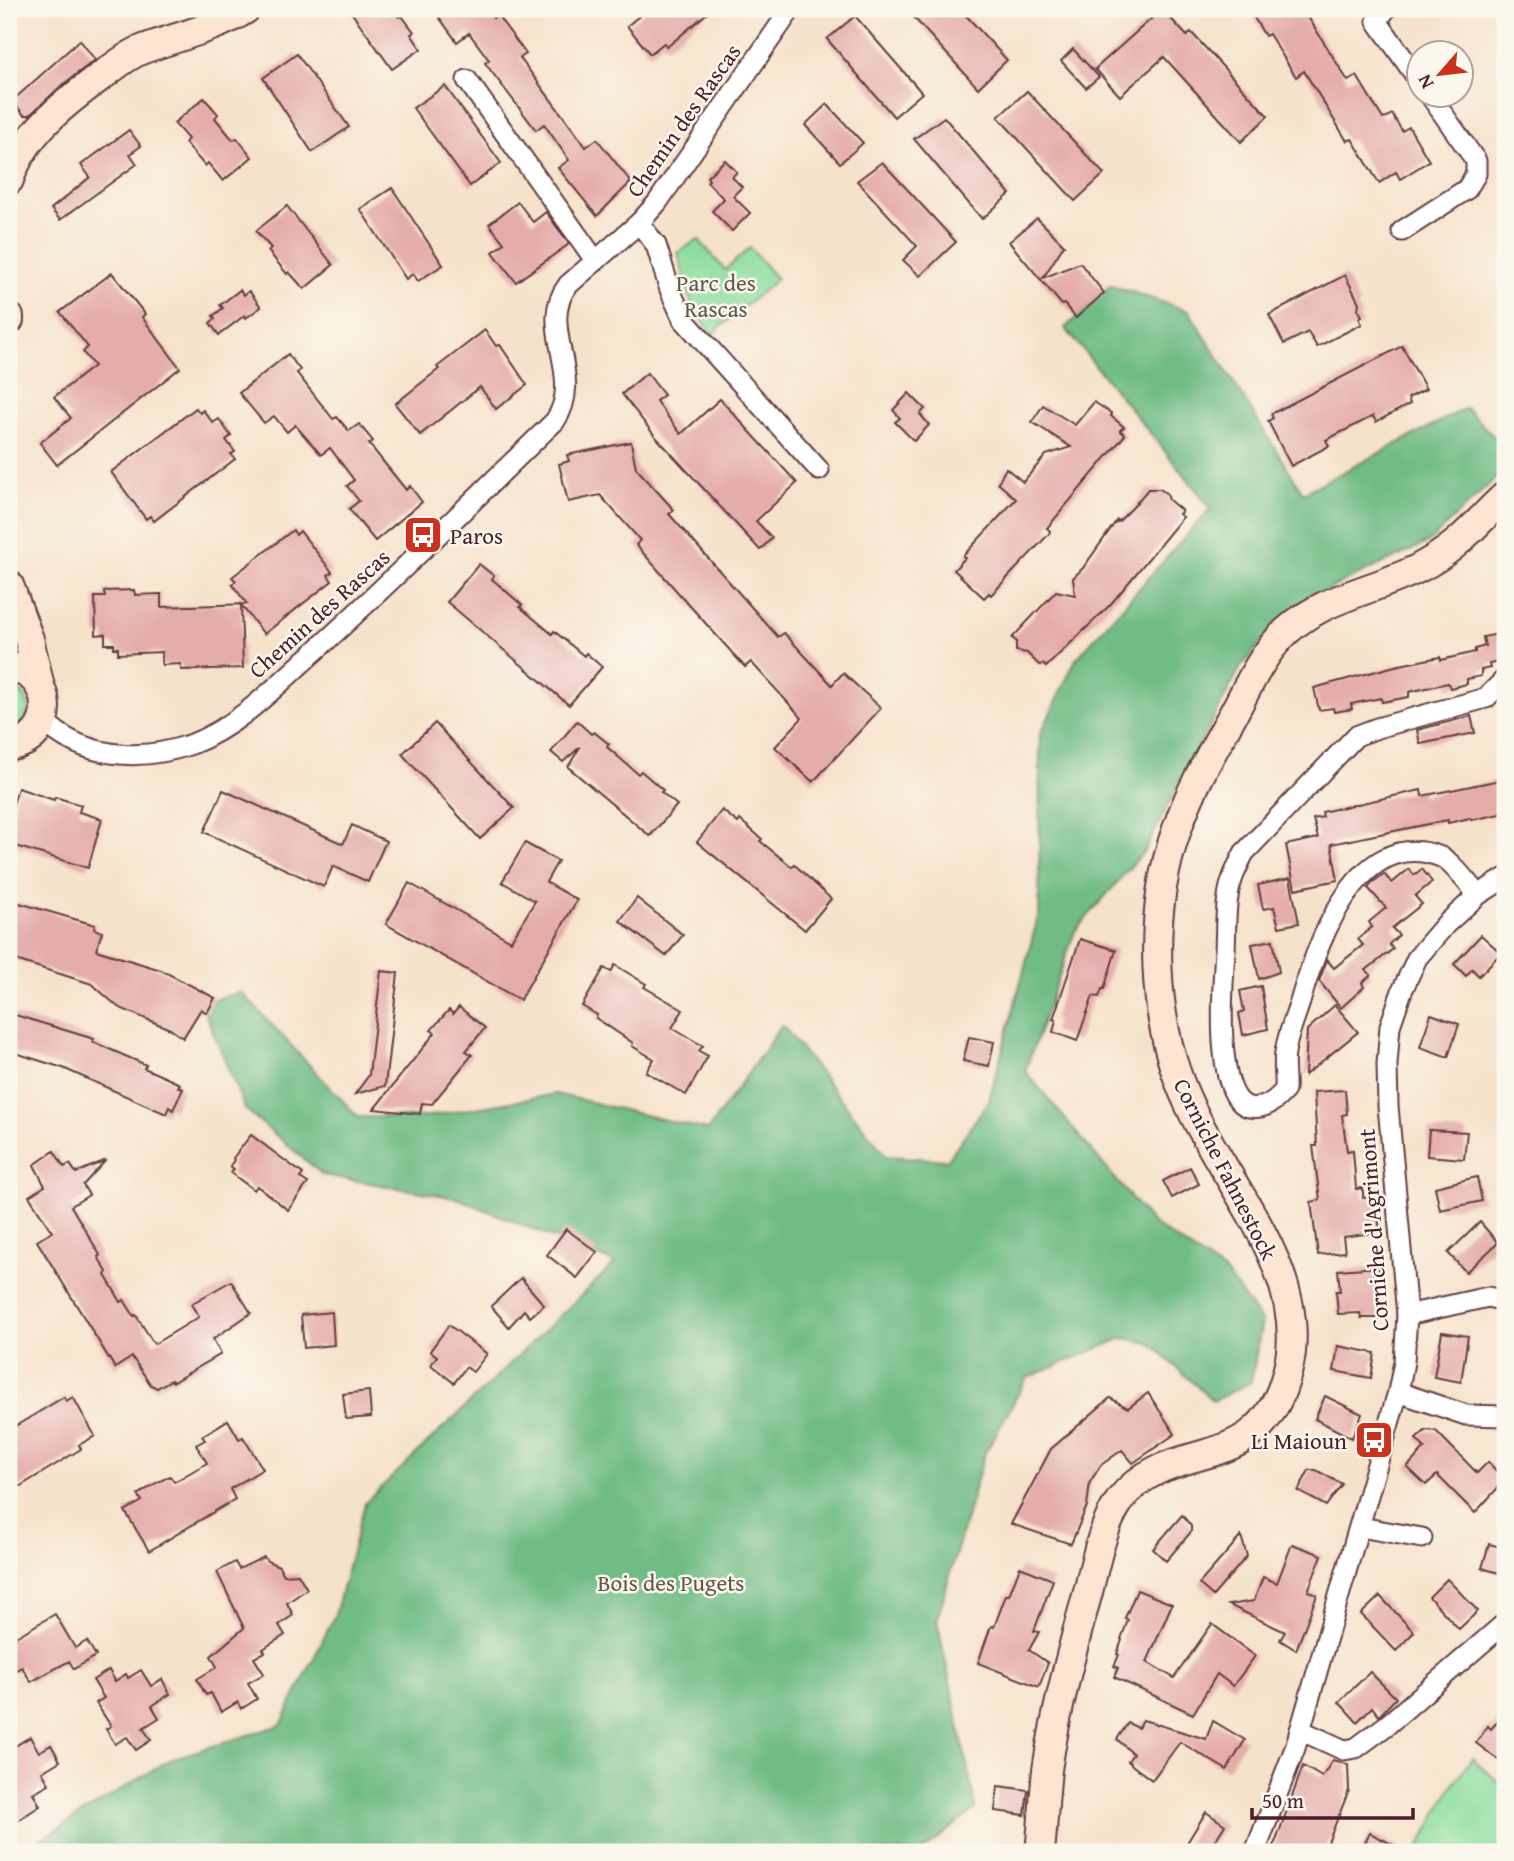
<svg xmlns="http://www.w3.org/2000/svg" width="1514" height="1861" viewBox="0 0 1514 1861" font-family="'Gentium Book Plus',serif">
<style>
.green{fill:#8bdd9e;stroke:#6a7e64;stroke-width:2}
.forest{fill:#70bc85;stroke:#5d6e58;stroke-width:2}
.building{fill:#e5adaa}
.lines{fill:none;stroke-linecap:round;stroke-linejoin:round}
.street-casing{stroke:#643c43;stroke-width:23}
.secondary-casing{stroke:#643c43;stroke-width:32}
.street{stroke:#fff;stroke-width:19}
.secondary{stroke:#fde4d1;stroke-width:28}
.labels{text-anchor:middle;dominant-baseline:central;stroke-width:5;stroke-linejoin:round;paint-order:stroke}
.street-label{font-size:23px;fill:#4a1f2b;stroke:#fbf7ec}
.park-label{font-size:23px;fill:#5e584e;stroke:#fbf7ec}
.poi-label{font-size:23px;fill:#4a1f2b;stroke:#fbf7ec;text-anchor:start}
</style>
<rect width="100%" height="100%" fill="#fbf7ec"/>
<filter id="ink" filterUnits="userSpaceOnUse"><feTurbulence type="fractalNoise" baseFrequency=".0143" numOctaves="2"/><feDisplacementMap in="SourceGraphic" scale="14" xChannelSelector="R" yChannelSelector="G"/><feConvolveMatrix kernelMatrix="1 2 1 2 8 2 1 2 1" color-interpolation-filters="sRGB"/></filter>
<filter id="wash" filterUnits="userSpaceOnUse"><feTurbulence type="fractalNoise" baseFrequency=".00686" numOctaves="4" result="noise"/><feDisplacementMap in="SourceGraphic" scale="28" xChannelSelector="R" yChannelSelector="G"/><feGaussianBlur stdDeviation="1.57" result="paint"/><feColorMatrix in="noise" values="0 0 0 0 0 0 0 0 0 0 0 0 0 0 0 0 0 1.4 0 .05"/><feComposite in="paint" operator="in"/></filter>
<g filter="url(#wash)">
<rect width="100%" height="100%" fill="#f6e2ca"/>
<g class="green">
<polygon points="698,239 725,270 750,248 777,279 712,334 692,305 678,253"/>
<path d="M9,685c24,8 28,37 0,43z"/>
<polygon points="1472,1758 1505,1788 1505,1852 1417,1852 1450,1789"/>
</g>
<polygon class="forest" points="1111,285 1189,311 1303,493 1466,408 1505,448 1505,469 1429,542 1333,587 1277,623 1240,668 1145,850 1075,931 1025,1071 1153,1224 1225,1272 1262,1322 1251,1382 1213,1401 1150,1343 1123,1338 1027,1378 984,1455 937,1620 976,1808 921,1852 9,1852 9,1843 23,1850 171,1759 281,1725 335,1615 365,1503 615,1263 457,1198 323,1175 245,1109 201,1003 241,992 358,1117 425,1117 556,1094 708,1130 782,1025 886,1156 947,1160 989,1101 1039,913 1040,735 1076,659 1211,508 1065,328"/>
<g id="blocks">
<g class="building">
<polygon points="349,9 393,9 399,17 402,16 414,32 411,34 421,49 392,69"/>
<polygon points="451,9 487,9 493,18 497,15 526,54 520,58 586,147 597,139 631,182 597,216 558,168 569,160 544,124 536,130 485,63 489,60 469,33 457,42 439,17"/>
<polygon points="648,9 712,9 667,47 664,43 650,54 627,26"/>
<polygon points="906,9 960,9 1007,60 978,88"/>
<polygon points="1162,9 1187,36 1191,32 1268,116 1241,142 1164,57 1120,96 1095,69"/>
<polygon points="1249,9 1303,9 1348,81 1357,76 1383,119 1392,114 1402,131 1409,127 1429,161 1400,179 1396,172 1379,183 1352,139 1347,141 1304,71 1296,77 1269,34 1265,36"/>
<polygon points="855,16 922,93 894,117 827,39"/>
<polygon points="80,40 95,60 61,86 30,115 24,115 12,101"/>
<polygon points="1073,49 1099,77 1086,88 1061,61"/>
<polygon points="297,54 349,127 312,152 263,78"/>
<polygon points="445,86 501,163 470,186 413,108"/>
<polygon points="1027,91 1104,174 1075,201 998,117"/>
<polygon points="204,98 218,114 215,118 233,140 237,138 252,157 223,181 208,163 205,166 185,143 188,139 174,123"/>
<polygon points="827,104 863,143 840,163 805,125"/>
<polygon points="944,117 1010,194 982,219 914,139"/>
<polygon points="129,130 141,146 130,154 137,164 60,220 51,209 90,177 81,165"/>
<polygon points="725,160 737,172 732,177 742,187 733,196 750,213 732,231 712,211 724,199 707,182 709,180 707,177"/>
<polygon points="882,162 956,242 920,276 903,260 917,246 857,181"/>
<polygon points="392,188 443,265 418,281 413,274 406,279 360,209"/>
<polygon points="518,202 533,222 546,212 569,244 516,282 493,252 504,243 489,224"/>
<polygon points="287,206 333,265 304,289 289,272 287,274 268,251 271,248 256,231"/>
<polygon points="1037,218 1064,245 1043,278 1080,263 1104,293 1076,318 1064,304 1062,305 1009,242"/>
<polygon points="112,273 145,314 142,317 180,368 57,465 40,443 71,418 54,397 94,366 83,352 88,347 60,312"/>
<polygon points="1345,275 1359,303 1358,309 1362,316 1359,318 1362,324 1317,347 1308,332 1284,344 1269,315"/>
<polygon points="240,290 244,295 249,291 261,307 246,318 245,315 219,335 210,323 215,319 213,316 223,308 220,305"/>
<polygon points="485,330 496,346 500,345 527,385 496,409 480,387 420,435 395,404 439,369 437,367"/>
<polygon points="1402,346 1426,389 1408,398 1410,404 1376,422 1373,416 1326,440 1329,446 1291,466 1268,421 1273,418 1271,414"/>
<polygon points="288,354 300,370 297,373 333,419 337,417 349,431 359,424 373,441 369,444 406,490 410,486 422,502 375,541 349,509 359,501 347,486 354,480 330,448 321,455 295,425 287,432 274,416 264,423 239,393"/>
<polygon points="647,373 664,395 656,401 681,434 720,399 797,483 756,521 772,538 760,550 655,436 622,394"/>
<polygon points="909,393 925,409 920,414 929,425 914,441 895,422 900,418 893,410"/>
<polygon points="1094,402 1111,413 1111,416 1124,427 1120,430 1125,435 1047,528 1050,531 1049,534 991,595 989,593 984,598 954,570 965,558 963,556 1016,499 998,483 1006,468 1023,482 1046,455 1071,447 1032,422 1043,405 1075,425"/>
<polygon points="196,408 200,413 203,410 213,423 219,419 231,436 226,440 235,452 231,454 235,459 154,521 150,516 146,519 111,472"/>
<polygon points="631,442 636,468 674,510 669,514 778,637 784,633 832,685 843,673 881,708 813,782 775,747 802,718 751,662 745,667 690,606 636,545 640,540 600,495 568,502 559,464 569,461 567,455"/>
<polygon points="1148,489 1160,489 1167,494 1169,500 1182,511 1179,514 1183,517 1110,605 1046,667 1043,664 1039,665 1027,653 1016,651 1016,641 1012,638 1056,591 1075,595 1073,578 1083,568 1117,520 1118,522 1133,507"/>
<polygon points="293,530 296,535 300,531 332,572 328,575 332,581 264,634 241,605 243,668 181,670 181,664 162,665 162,652 118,654 118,648 114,648 114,644 105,644 105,634 96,635 95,597 105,597 104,591 134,590 135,595 161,594 161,607 247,604 232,584 236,581 232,577"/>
<polygon points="479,564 494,576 492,579 522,605 520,607 552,634 554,631 584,656 586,653 602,667 569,705 447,602"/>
<polygon points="1505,633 1505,661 1489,664 1490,668 1481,670 1481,676 1467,679 1467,684 1450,688 1448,683 1409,692 1409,697 1382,702 1381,698 1351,704 1352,709 1334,712 1333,708 1319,710 1314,688 1395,666 1440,657 1441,660 1475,652 1475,649 1485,646 1483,637"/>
<polygon points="1471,716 1475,733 1420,744 1417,730"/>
<polygon points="577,721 591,734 594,732 609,744 607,747 638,774 641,771 663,790 661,792 677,805 650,836 568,767 580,747 563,762 551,752"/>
<polygon points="435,723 514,808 480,839 402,754"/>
<polygon points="1505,779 1505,813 1471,820 1470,818 1448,823 1448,820 1331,844 1338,880 1295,889 1286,845 1318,838 1313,819 1323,817 1322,812 1421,790 1422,796"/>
<polygon points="18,788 54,800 55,797 81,805 79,812 102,819 88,868 9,844 9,818"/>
<polygon points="223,790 343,844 352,825 386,841 368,882 333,866 324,887 204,832"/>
<polygon points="722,810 738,823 740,820 762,839 760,841 792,867 794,864 831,899 805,930 697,842"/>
<polygon points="525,843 558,861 546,882 577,900 520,1000 386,924 409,883 511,941 535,901 502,882"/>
<polygon points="1409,869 1414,875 1422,869 1432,882 1415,896 1422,904 1392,928 1399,935 1389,944 1393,949 1366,970 1371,975 1362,983 1364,987 1341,1008 1319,981 1327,960 1334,968 1363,945 1358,939 1372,927 1369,922 1386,908 1368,888 1373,882 1384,874 1392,883"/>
<polygon points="1290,878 1299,923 1279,927 1274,907 1263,909 1258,885"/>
<polygon points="637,898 683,935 666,956 620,921"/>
<polygon points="9,900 95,925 94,929 102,932 96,950 161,970 215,998 207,1013 201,1009 183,1038 170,1029 118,1007 92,984 9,958"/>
<polygon points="1481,935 1501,953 1479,976 1472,969 1466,976 1454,964"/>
<polygon points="1080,939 1116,950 1104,989 1102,989 1099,997 1093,996 1077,1041 1053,1032 1056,1020 1053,1019"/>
<polygon points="1273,940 1279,972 1259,979 1252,944"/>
<polygon points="615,965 646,984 644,987 683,1010 672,1028 703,1046 699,1051 708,1056 686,1095 646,1072 654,1059 632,1046 633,1043 596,1018 597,1015 582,1006 604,968 611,972"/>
<polygon points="381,971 398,973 385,1086 355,1094 369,1075"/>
<polygon points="1261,986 1268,1029 1243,1035 1239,1013 1244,1011 1240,991"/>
<polygon points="1335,1005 1358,1032 1305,1075 1307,1030"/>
<polygon points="459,1007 485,1028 466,1051 472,1055 432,1104 422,1103 420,1114 374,1109 435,1033 431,1030 449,1010 453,1014"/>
<polygon points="12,1014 94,1039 93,1042 146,1065 144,1068 180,1084 178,1087 183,1089 173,1110 169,1107 166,1114 63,1068 9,1051 9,1025"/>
<polygon points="1431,1014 1459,1024 1448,1057 1420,1047"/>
<polygon points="969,1037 994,1042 989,1066 963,1061"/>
<polygon points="1345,1090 1347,1114 1342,1115 1347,1151 1353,1150 1356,1189 1363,1188 1363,1198 1376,1197 1380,1232 1343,1237 1345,1252 1318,1255 1311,1202 1320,1200 1313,1146 1317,1146 1314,1092"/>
<polygon points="1429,1130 1467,1132 1464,1159 1427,1156"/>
<polygon points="251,1135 303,1174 300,1178 308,1183 288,1210 257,1186 254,1190 231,1173 234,1169 230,1166 234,1160 233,1158"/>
<polygon points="54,1151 64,1167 70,1164 76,1173 106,1160 83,1185 89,1195 71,1206 100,1255 98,1257 107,1272 105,1275 121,1302 124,1300 134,1316 136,1315 154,1344 199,1317 191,1304 231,1281 251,1313 213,1339 221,1354 173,1382 171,1380 157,1388 151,1385 132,1357 115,1368 37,1241 52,1232 29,1196 45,1186 34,1165"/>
<polygon points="1190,1167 1199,1184 1172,1198 1163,1181"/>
<polygon points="1477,1177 1482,1201 1440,1210 1435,1187"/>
<polygon points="1480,1222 1498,1243 1466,1272 1448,1253"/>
<polygon points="566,1229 597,1252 577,1278 547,1255"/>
<polygon points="1379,1267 1380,1318 1361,1318 1360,1313 1338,1314 1336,1291 1340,1291 1338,1270"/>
<polygon points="521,1278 544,1305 530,1317 524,1310 509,1327 491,1306"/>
<polygon points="332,1312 334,1345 304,1348 301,1315"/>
<polygon points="449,1325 487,1354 473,1372 466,1367 454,1383 431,1365 437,1356 430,1351"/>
<polygon points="1442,1332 1468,1336 1461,1382 1434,1377"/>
<polygon points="1338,1346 1375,1353 1371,1378 1334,1371"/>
<polygon points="369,1391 371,1417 346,1419 343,1394"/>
<polygon points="1148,1393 1175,1434 1133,1463 1122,1450 1101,1465 1090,1482 1087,1506 1071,1544 1011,1524 1051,1449 1110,1398 1128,1408"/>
<polygon points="1325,1396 1362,1414 1352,1438 1315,1419"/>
<polygon points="64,1397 66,1401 73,1397 95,1436 79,1445 81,1449 9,1493 9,1430"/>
<polygon points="228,1420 239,1439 243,1437 263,1469 230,1489 235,1499 149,1551 125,1511 142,1501 138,1495 156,1483 170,1476 174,1482 207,1463 196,1445 205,1440 202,1436"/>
<polygon points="1426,1430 1436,1431 1477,1473 1488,1462 1505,1480 1475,1513 1437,1475 1426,1485 1407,1467 1425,1448 1416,1439"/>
<polygon points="1309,1470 1316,1470 1342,1484 1326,1506 1298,1491"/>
<polygon points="1182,1515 1191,1526 1191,1532 1166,1561 1153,1549"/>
<polygon points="1241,1536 1247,1556 1213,1596 1199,1584"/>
<polygon points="1292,1544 1322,1555 1308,1591 1317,1595 1296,1650 1280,1640 1285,1632 1229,1605 1254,1601 1263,1577 1277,1583"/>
<polygon points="1489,1544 1505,1548 1505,1575 1482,1568"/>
<polygon points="264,1557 267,1561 279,1566 284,1575 298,1574 307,1589 287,1603 293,1615 279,1625 285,1635 263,1649 265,1652 254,1658 264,1674 248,1683 257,1699 241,1709 238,1702 221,1712 211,1693 206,1695 197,1679 217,1667 211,1656 244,1628 217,1572 235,1562 239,1569"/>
<polygon points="1020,1567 1053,1580 1034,1631 1039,1632 1029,1650 1048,1663 1039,1687 978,1663 991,1626 994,1627 1006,1595 1009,1595"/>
<polygon points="1447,1579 1478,1611 1459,1629 1429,1597"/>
<polygon points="1137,1590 1172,1604 1147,1662 1174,1678 1212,1624 1255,1656 1233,1686 1217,1674 1193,1714 1114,1677 1118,1668 1114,1666 1119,1655 1117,1654 1122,1640 1121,1639 1128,1620 1125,1618"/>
<polygon points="1380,1596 1414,1632 1396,1651 1361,1614"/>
<polygon points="55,1614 75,1648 87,1641 96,1656 74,1669 69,1661 31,1682 22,1667 9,1674 9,1641"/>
<polygon points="109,1670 115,1681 126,1674 128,1678 141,1670 151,1686 162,1679 170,1694 152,1706 159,1718 143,1728 151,1740 136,1750 127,1737 115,1744 106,1729 111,1726 96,1703 104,1698 93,1680"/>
<polygon points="1370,1672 1396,1698 1379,1716 1372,1707 1357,1722 1339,1702"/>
<polygon points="1505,1713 1505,1765 1476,1743 1488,1726 1491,1729"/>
<polygon points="1143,1720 1206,1739 1213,1721 1245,1740 1227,1770 1180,1742 1152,1780 1133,1766 1128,1761 1133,1754 1117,1739 1128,1723 1138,1728"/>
<polygon points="30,1737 39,1752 51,1745 60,1761 42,1772 49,1784 33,1793 40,1806 9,1826 9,1750"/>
<polygon points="1333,1760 1348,1765 1349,1790 1324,1852 1272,1852 1303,1766 1322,1777"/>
<polygon points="998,1786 1028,1790 1025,1815 995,1811"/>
<polygon points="1206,1812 1225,1825 1208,1852 1201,1852 1187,1843"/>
<polygon points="1370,1833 1407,1852 1360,1852"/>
</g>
</g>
</g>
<g filter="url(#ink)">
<use href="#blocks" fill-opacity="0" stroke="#643c43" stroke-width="2"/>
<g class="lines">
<g class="street-casing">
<g id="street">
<polyline points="1386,9 1377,21 1420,82"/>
<polyline points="467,80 595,260"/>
<polyline points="639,223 656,245 670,290 683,319 819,470"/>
<polyline points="1402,231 1467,189 1476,174 1476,161 1429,94"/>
<path d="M43,720c39,39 98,42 149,24 47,-18 85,-59 122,-92 83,-75 161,-154 241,-231 31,-45 -19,-95 13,-136l71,-62 18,-20 134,-194"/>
<path d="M1478,895c-8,-9 -26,-33 -37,-38 -82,-33 -124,86 -141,145 -5,16 -13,34 -15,51 -2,12 1,25 0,37 -10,11 -20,20 -36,17 -36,-9 -26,-127 -24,-156 1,-18 0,-36 3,-54 2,-16 9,-30 16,-44l112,-117 21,-8 109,-30 19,-19"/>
<polyline points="1407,1315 1488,1297 1505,1301"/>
<polyline points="1398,1392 1466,1415 1505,1416"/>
<polyline points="1360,1527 1422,1538"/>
<polyline points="1300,1730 1344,1750 1356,1748 1387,1725 1505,1623"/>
<polyline points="1255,1852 1295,1748 1398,1392 1404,1362 1407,1315 1388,1106 1387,1064 1390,1026 1402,991 1417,958 1446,924 1478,895 1505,878"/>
</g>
</g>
<g class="secondary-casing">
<g id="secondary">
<path d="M9,180c15,-46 53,-75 91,-103 13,-9 26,-21 41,-27 34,-13 74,-21 105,-41"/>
<polyline points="9,317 9,320"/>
<polyline points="9,585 29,639 40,687"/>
<path d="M9,667c48,6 48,74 0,79"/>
<path d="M1040,1852c3,-27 4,-55 7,-82 9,-60 25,-120 41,-178 8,-31 14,-67 33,-93 51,-66 140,-17 167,-130 23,-95 -62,-183 -99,-265 -38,-80 -42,-191 -12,-275 13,-39 34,-75 54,-111 15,-27 27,-56 47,-78 35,-41 93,-48 139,-71 41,-21 56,-43 88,-73"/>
</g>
</g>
<use href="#street" class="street"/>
<use href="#secondary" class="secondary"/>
</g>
</g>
<defs>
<g id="bus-square" transform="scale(2.0125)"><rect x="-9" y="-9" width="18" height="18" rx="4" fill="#c8321e" stroke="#fbf7ec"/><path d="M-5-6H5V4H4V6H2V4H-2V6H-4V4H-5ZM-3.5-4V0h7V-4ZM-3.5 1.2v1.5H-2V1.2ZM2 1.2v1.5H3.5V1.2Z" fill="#fff"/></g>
</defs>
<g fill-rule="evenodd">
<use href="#bus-square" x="423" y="535"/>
<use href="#bus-square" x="1374" y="1440"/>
</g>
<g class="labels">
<g class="street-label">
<text transform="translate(683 120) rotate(-55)">Chemin des Rascas</text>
<text transform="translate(319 613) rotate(-42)">Chemin des Rascas</text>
<text transform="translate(1226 1169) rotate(63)">Corniche Fahnestock</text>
<text transform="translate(1373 1230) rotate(-94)">Corniche d'Agrimont</text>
</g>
<g class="park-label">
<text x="716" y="282">Parc des<tspan x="716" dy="26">Rascas</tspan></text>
<text x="671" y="1582">Bois des Pugets</text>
</g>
<g class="poi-label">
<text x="450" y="535">Paros</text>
<text x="1347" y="1440" text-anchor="end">Li Maioun</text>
</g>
</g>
<rect width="1514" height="1861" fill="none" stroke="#fbf7ec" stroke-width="35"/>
<g transform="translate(1440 74) rotate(242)"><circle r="33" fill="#fbf7ec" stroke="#b4a19f" stroke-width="2"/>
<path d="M0-5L12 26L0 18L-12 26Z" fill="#c8321e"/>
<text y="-10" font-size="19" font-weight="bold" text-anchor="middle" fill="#4a1f2b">N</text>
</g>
<path d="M1252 1808v10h161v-10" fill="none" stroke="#4a1f2b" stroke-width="3.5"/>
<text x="1262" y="1808" font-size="21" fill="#4a1f2b" stroke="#fbf7ec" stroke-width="5" paint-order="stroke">50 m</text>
</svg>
